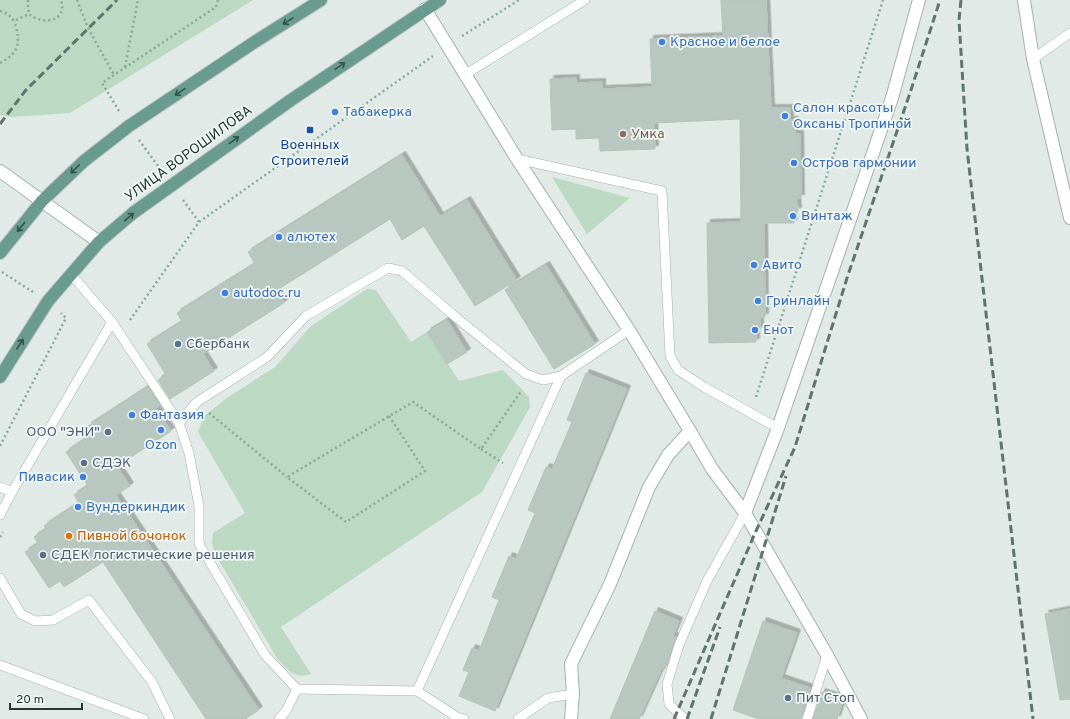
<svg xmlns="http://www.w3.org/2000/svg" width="1070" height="719" viewBox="0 0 1070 719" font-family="Overpass,sans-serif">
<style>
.green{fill:#bbd9c3}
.building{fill:#b9c7c1;stroke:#b4c3bc;filter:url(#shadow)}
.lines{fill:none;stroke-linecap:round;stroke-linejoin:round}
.service-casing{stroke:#a4b1ac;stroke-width:10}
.minor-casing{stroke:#a4b1ac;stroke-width:14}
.tertiary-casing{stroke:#a4b1ac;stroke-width:14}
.primary-casing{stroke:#bdc4c2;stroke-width:14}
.path{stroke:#84ab9e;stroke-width:2.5;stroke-dasharray:2 3;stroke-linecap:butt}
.service{stroke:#fff;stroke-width:9}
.minor{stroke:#fff;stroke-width:12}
.tertiary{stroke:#fff;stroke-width:12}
.primary{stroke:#699c8e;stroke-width:12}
.rail{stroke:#5d756e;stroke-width:3;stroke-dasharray:8 4;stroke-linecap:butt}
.oneway{stroke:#345249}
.shop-dot{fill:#3f7fe0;stroke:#f1f7f4;stroke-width:1.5}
.transit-dot{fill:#1a4fb4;stroke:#f1f7f4;stroke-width:1.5}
.education-dot{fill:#8d6e63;stroke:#f1f7f4;stroke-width:1.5}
.service-dot{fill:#5c6f8a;stroke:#f1f7f4;stroke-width:1.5}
.food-dot{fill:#e8710a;stroke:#f1f7f4;stroke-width:1.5}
.labels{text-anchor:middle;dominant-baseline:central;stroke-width:3.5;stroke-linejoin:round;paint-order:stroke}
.shop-label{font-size:14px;fill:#366cbe;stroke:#f1f7f4;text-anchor:start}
.education-label{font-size:14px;fill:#785e54;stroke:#f1f7f4;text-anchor:start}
.transit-label{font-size:14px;fill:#164399;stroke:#f1f7f4}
.street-label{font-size:14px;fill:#233932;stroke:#f1f7f4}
.service-label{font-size:14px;fill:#4e5e75;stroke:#f1f7f4;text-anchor:start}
.food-label{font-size:14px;fill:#c56008;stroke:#f1f7f4;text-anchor:start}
</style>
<defs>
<filter id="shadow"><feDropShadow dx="3.5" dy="-3.5" stdDeviation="0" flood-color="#0004"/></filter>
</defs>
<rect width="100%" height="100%" fill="#e1eae6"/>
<g class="green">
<polygon points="0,0 253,0 70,113 12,117 0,115"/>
<polygon points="552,177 630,198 587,234"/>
<path d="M367,289l9,1 35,52 16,-10 32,49 44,-11 26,27 1,10 -48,85 -201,135 30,47c-17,6 -24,-5 -34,-16l-62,-104 -3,-12 1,-9 32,-20 -47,-81 6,-16 23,-18 48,-31 36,-41z"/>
</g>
<g class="building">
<polygon points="721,0 766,0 771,108 790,108 790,120 795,120 795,134 800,134 801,198 797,198 798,211 793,211 794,223 764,223 765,317 760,317 760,330 756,330 756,342 709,343 707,223 741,222 740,119 654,123 655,149 600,151 599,138 576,139 576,129 552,130 550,79 576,78 576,83 602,82 602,89 652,87 650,39 723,36"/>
<polygon points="402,155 440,216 467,200 517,280 475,306 424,226 402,240 390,219 277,290 284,303 203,354 214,371 170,399 158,380 166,375 147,344 182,322 177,313 255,264 248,252"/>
<polygon points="546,265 595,344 554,369 505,290"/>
<polygon points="447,320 467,352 447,364 427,332"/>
<polygon points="586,373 627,389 495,711 459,696 469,672 463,670 472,648 479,651 499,600 492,597 509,556 516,559 535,513 528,510 546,467 552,469 572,422 567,420"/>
<polygon points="148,387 160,405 156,408 171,431 117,466 130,486 116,495 259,710 245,719 206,719 103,562 64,587 60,581 49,588 25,552 38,544 34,537 46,529 44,526 79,503 74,495 88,486 66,452 93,434 88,426"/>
<polygon points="1070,609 1070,699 1060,700 1045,614"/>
<polygon points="655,611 679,621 673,636 676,637 665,669 662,668 639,719 610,719"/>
<polygon points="763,621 797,633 781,678 810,688 801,719 759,719 733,710"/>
<polygon points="822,692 842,699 843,701 837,719 813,719"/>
</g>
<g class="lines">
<g class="service-casing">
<g id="service">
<polyline points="1033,59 1070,33"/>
<polyline points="466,74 585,0"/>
<polyline points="517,159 662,191 670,356 678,370 704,387 778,428"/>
<polyline points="71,274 112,322 179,423 189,453 199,506 199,544 265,655 297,689 417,691 457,717 464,719"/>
<polyline points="179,423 197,402 267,357 306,316 388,268 402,271 458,319 526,374 543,380 561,376 629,330"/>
<polyline points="0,487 12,492 112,322"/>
<polyline points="0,515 12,492"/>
<polyline points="0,578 21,614 35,621 53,620 89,600 152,682 170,719"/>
<polyline points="0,665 144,719"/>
<polyline points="417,691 561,376"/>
<polyline points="279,719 286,711 297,689"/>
<polyline points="518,719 548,698 573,694"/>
<polyline points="685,719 669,704 667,684 679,645 707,581 745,513"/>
<polyline points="807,719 827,655"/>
</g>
</g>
<g class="minor-casing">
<g id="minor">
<polyline points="1024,0 1033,59 1070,218"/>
<polyline points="425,9 517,159 629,330 690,431 712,469 745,513"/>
<polyline points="571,719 573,694 571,664 610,584 649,487 668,455 690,431"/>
<polyline points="861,719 827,655 745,513 778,428 892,98 919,0"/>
</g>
</g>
<g class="tertiary-casing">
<polyline id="tertiary" points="0,171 99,242"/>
</g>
<g class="primary-casing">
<g id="primary">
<polyline points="0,253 42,201 84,161 129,126 253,43 321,0"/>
<polyline points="0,377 48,301 99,242 133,213 291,100 440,0"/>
</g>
</g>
<g class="path">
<polyline points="28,0 28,5 29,14"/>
<polyline points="77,0 88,28 114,75"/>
<path d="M0,11l8,3 6,7 15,-7c14,12 39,7 32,-14"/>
<polyline points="462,36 519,0"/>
<path d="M0,63c20,-10 21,-22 14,-42"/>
<polyline points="125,67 138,0"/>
<polyline points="119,111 102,83 216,7 218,0"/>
<polyline points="139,140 161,170"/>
<polyline points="183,200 199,222"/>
<polyline points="2,272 33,292"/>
<polyline points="130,320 199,222 433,56"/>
<polyline points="756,397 883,0"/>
<polyline points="209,413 287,477"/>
<polyline points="389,416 425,471 346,522 287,477 413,402 481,449 522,390"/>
<polyline points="0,446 66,318 61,313"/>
<polyline points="481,449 503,463"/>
<polyline points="0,537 3,532"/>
</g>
<use href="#service" class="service"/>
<use href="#minor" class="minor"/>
<use href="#tertiary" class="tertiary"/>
<use href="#primary" class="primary"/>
<g class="rail">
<polyline points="961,0 959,20 967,149 1033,719"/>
<polyline points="0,124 26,90 117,0"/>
<polyline points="674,719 756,531 795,447 847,278 911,90 940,0"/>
<polyline points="687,719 720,627"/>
<polyline points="711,719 786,476"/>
</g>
</g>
<defs><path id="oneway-shaft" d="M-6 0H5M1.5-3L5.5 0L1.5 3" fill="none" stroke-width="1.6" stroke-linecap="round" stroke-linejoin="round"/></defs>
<g class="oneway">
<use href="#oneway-shaft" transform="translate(288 21) rotate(148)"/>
<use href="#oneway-shaft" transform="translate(340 66) rotate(-34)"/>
<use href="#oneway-shaft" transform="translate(180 92) rotate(146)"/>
<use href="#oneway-shaft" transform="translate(234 140) rotate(-36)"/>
<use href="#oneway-shaft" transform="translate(75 169) rotate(136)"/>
<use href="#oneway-shaft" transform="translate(129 217) rotate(-40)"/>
<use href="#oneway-shaft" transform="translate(21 227) rotate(129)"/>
<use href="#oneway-shaft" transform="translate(20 344) rotate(-57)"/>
</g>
<g class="shop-dot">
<circle cx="662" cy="42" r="4"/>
<circle cx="335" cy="112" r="4"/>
<circle cx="785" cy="116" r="4"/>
<circle cx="794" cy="163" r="4"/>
<circle cx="793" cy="216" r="4"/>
<circle cx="279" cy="237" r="4"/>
<circle cx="754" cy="265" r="4"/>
<circle cx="225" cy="293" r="4"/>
<circle cx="758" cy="301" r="4"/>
<circle cx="755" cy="330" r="4"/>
<circle cx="132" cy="415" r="4"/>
<circle cx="161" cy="430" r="4"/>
<circle cx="83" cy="477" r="4"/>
<circle cx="78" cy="507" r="4"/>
</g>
<rect class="transit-dot" x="306" y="126" width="8" height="8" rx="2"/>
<circle class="education-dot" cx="623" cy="134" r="4"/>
<g class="service-dot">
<circle cx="178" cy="344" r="4"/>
<circle cx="108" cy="432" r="4"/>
<circle cx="84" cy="463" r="4"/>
<circle cx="43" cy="555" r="4"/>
<circle cx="788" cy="698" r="4"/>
</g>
<circle class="food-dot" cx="69" cy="536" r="4"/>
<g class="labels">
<g class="shop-label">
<text x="670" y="42">Красное и белое</text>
<text x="793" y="108">Салон красоты<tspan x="793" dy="16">Оксаны Тропиной</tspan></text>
<text x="343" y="112">Табакерка</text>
<text x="802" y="163">Остров гармонии</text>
<text x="801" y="216">Винтаж</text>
<text x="287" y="237">алютех</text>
<text x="762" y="265">Авито</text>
<text x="233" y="293">autodoc.ru</text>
<text x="766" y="301">Гринлайн</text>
<text x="763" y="330">Енот</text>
<text x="140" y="415">Фантазия</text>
<text x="161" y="445" text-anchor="middle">Ozon</text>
<text x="75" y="477" text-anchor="end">Пивасик</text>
<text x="86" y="507">Вундеркиндик</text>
</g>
<g class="education-label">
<text x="631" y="134">Умка</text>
</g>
<g class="transit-label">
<text x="310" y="145">Военных<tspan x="310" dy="16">Строителей</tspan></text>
</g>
<g class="street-label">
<text transform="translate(189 154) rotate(-36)">УЛИЦА ВОРОШИЛОВА</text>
</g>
<g class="service-label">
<text x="186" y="344">Сбербанк</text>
<text x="100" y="432" text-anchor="end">ООО "ЭНИ"</text>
<text x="92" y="463">СДЭК</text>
<text x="51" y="555">СДЕК логистические решения</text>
<text x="796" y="698">Пит Стоп</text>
</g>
<g class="food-label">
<text x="77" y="536">Пивной бочонок</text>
</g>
</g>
<path d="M10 703v6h72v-6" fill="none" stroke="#233932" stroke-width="2"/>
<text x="16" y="703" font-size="12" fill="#233932" stroke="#f1f7f4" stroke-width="3" paint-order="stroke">20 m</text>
</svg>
